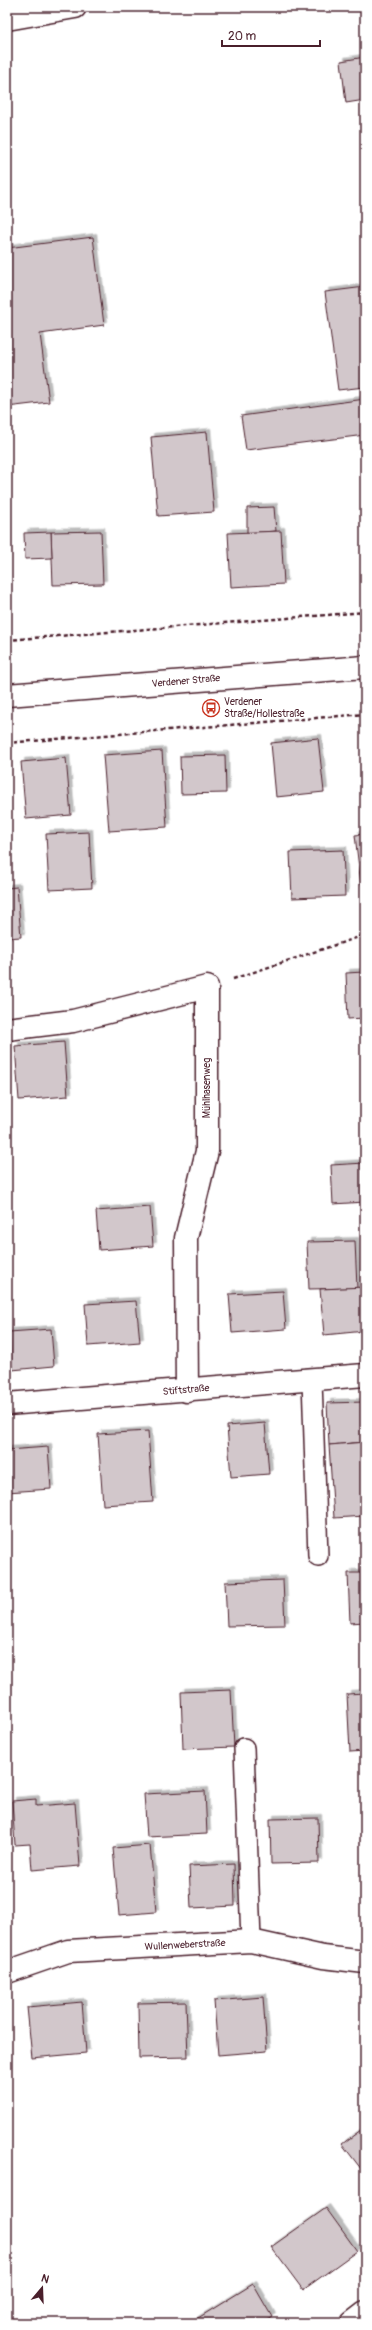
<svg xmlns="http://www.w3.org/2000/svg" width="372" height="2330" viewBox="0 0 372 2330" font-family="Pangolin,sans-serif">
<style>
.building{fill:#d2c7cb;stroke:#4a1f2b;filter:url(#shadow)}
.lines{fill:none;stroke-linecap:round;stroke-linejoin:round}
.service-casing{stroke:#4a1f2b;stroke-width:22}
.minor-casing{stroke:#4a1f2b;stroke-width:25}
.primary-casing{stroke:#4a1f2b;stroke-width:25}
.path{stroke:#4a1f2b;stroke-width:2.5;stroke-dasharray:4 3;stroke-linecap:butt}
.service{stroke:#fff;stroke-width:19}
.minor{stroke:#fff;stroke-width:22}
.primary{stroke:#fff;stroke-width:22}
.labels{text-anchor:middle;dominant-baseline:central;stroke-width:3;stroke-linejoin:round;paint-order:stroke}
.street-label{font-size:10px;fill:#4a1f2b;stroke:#fff}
.poi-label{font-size:10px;fill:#4a1f2b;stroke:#fff;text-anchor:start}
</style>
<defs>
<filter id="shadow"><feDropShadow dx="3.5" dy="-3.5" stdDeviation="0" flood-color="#0004"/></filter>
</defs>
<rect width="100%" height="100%" fill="#fff"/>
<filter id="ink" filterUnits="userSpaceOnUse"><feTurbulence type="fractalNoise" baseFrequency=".025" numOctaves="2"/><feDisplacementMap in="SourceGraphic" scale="8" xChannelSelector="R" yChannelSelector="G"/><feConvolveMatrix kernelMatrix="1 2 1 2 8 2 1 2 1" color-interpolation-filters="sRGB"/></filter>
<g filter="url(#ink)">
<g class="building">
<polygon points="365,57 365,100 346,103 341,61"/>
<polygon points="93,237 104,325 40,334 49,402 7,407 7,248"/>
<polygon points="365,287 365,387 338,390 325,292"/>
<polygon points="365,399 365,435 246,450 241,416"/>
<polygon points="207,432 214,512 158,516 151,437"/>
<polygon points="274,507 276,531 247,533 247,508"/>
<polygon points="101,531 103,584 53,585 51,532"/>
<polygon points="281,531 284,584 231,587 228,533"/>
<polygon points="51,532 52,558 25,559 24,533"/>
<polygon points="318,738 324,792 276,797 271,743"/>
<polygon points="162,751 167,827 109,831 103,755"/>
<polygon points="225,755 226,793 181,794 180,756"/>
<polygon points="66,758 71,815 26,819 21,762"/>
<polygon points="89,832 92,888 49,890 46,834"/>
<polygon points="365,834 365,884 361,885 355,835"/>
<polygon points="343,850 345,896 292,898 290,852"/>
<polygon points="17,887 21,937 7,938 7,888"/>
<polygon points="364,972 365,1018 348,1019 346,973"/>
<polygon points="64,1042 68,1096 19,1100 15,1046"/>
<polygon points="365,1163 365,1202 333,1204 331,1165"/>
<polygon points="150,1207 153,1246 99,1250 96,1211"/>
<polygon points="355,1241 357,1288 309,1289 307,1242"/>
<polygon points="365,1287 365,1331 324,1335 320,1289"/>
<polygon points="283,1291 286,1329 232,1333 229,1294"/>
<polygon points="136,1301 140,1342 88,1346 85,1304"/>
<polygon points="51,1329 54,1366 12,1370 9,1332"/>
<polygon points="365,1402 365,1442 329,1445 327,1403"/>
<polygon points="265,1423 269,1474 231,1477 227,1426"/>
<polygon points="148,1431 153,1502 103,1505 98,1434"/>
<polygon points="365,1442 365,1516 334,1518 329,1445"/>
<polygon points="48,1447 51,1489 7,1492 7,1450"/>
<polygon points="348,1573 365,1573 365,1622 350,1623"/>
<polygon points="283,1580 285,1625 227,1626 225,1582"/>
<polygon points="231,1690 234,1747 183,1749 181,1692"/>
<polygon points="365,1693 365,1751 350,1752 347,1694"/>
<polygon points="205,1791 207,1834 147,1837 144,1794"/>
<polygon points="36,1799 36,1806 75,1803 80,1866 32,1870 30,1844 15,1845 12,1801"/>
<polygon points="318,1818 319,1863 271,1864 270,1819"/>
<polygon points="150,1845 156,1912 119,1915 113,1848"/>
<polygon points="234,1864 235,1906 191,1908 189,1866"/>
<polygon points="263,1997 267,2051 218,2055 214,2001"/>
<polygon points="82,2002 86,2053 32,2058 27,2007"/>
<polygon points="186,2002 188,2057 139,2058 138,2003"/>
<polygon points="365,2127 365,2174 342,2144"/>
<polygon points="326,2208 357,2251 303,2290 271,2247"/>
<polygon points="253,2284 272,2317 262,2323 190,2323"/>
</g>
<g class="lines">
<g class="service-casing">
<g id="service">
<polyline points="312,1380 318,1556"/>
<polyline points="244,1748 251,1941"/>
</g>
</g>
<g class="minor-casing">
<g id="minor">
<polyline points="7,19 75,7"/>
<polyline points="7,1029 73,1021 207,987 207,1151 186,1238 187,1391"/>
<polyline points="7,1404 365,1375"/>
<polyline points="7,1972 68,1951 251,1941 323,1957 365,1962"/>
<polyline points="352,2323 365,2313"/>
</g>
</g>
<g class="primary-casing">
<polyline id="primary" points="7,695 365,667"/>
</g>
<g class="path">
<polyline points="7,640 365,612"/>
<polyline points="7,743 365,714"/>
<polyline points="233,979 365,935"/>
</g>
<use href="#service" class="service"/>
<use href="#minor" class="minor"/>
<use href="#primary" class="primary"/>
</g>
</g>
<defs>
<g id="bus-ring" transform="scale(0.9)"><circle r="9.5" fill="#fff" stroke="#c8321e" stroke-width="1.5"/><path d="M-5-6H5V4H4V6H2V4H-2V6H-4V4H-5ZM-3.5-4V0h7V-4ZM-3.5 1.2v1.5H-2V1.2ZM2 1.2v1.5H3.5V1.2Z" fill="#c8321e"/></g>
</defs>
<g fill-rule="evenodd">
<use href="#bus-ring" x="211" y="708"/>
</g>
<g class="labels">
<g class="street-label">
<text transform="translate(186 681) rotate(-5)">Verdener Straße</text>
<text transform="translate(207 1088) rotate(-90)">Mühlhasenweg</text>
<text transform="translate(186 1390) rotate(-5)">Stiftstraße</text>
<text transform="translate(185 1945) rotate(-3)">Wullenweberstraße</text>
</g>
<g class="poi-label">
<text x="224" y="702">Verdener<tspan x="224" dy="12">Straße/Hollestraße</tspan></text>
</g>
</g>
<rect width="372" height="2330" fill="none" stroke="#fff" stroke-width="24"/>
<rect x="12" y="12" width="348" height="2306" fill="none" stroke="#4a1f2b" stroke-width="1.5" filter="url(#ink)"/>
<g transform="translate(42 2288) rotate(19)" stroke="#ffffff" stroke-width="3" paint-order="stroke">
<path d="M0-3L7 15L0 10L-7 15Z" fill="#4a1f2b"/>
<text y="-6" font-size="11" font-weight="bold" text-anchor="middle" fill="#4a1f2b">N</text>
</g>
<path d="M222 40v6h98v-6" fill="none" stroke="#4a1f2b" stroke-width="2"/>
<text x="228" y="40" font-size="12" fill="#4a1f2b" stroke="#ffffff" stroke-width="3" paint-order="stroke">20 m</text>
</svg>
